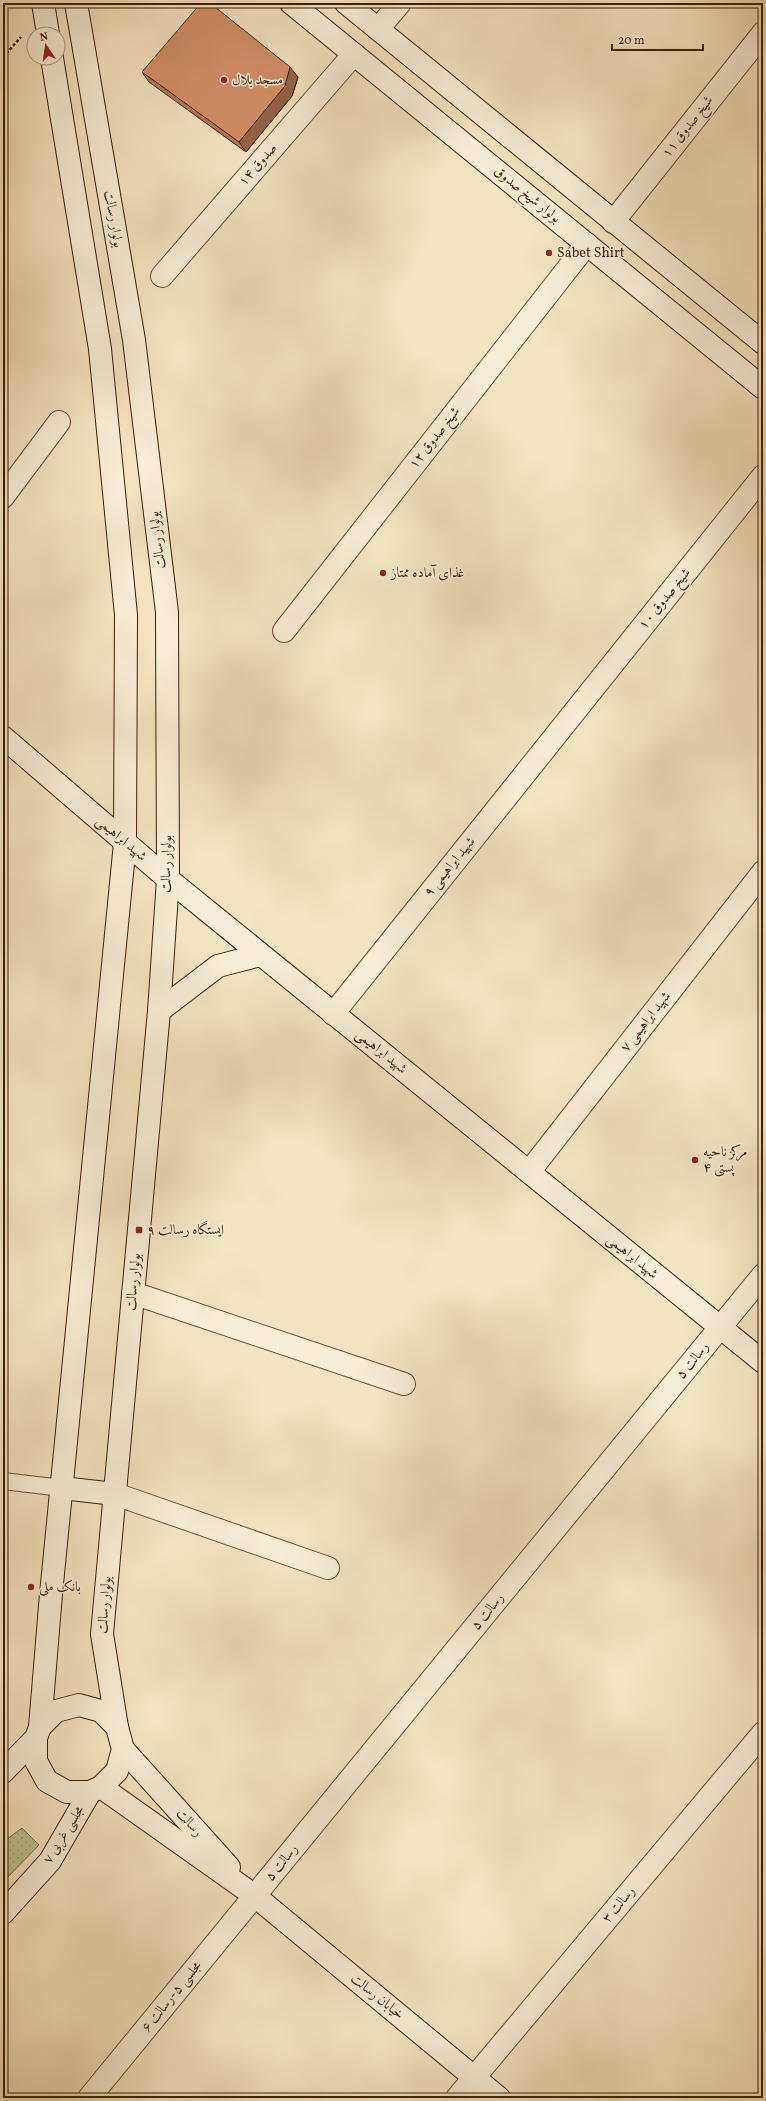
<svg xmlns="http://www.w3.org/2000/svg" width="766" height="2101" viewBox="0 0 766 2101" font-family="Vollkorn,Amiri,serif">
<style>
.park{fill:url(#park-dots);stroke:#7e704b}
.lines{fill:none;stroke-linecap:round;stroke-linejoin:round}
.lane-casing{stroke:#6b4f34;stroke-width:18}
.street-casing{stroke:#6b4f34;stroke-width:24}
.secondary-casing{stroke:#3d1e06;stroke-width:24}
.path{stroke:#3d1e06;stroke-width:2.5;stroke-dasharray:3 2;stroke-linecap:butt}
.lane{stroke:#f8edd6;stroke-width:16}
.street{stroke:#f8edd6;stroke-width:22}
.secondary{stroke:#f8edd6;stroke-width:22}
.wall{fill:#b47a57;stroke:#3d1e06}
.shaded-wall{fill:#926347;stroke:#3d1e06}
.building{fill:#d18e65;stroke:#3d1e06}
.poi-dot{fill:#8f2418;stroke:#f8edd6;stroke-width:1.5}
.labels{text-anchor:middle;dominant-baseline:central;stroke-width:3;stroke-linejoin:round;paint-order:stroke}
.poi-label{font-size:14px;fill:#3d1e06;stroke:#f8edd6;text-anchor:start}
.street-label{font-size:14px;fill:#3d1e06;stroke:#f8edd6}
</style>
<defs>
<pattern id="park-dots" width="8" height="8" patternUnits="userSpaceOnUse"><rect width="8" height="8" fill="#bec390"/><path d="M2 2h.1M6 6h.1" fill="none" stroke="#a4a77b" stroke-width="1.8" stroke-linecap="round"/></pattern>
</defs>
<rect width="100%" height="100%" fill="#f4e3c0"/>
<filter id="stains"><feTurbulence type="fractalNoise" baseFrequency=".005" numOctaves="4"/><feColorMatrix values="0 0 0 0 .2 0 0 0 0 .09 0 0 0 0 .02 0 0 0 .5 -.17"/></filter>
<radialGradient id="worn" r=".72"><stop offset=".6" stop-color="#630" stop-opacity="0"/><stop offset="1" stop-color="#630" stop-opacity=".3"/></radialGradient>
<polygon class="park" points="22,1828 39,1845 3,1882 3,1842"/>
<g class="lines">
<g class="lane-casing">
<polyline id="lane" points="3,1481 62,1488"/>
</g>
<g class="street-casing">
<g id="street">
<polyline points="378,29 400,3"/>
<polyline points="613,222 763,33"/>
<polyline points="162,276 354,54"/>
<polyline points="3,497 59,422"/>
<polyline points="284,631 587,244"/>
<polyline points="333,1014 763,476"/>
<polyline points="529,1172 763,872"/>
<polyline points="133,1293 404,1384"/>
<polyline points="115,1494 328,1568"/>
<polyline points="89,2098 763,1275"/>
<polyline points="457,2098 763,1733"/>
</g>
</g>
<g class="secondary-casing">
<g id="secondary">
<polyline points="43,3 48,34"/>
<polyline points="76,3 134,340 167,612 168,879 159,1011 102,1634 117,1727"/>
<polyline points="291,3 763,388"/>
<polyline points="346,3 763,343"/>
<polyline points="3,737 168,879 763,1362"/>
<polyline points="159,1011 218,966 260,955"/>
<polyline points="62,1488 115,1494"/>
<polyline points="40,1727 51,1594 125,843 126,615 100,349 52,58"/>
<polyline points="123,1749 229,1867"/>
<polyline points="3,1772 36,1738 40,1727 56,1711 79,1705 101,1711 117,1727 123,1749 117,1771 101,1787 90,1792 67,1792 47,1781 36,1761 36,1738"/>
<polyline points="101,1787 255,1896 499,2098"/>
<polyline points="3,1913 50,1861 90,1792"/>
</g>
</g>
<polyline class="path" points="3,57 21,37"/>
<use href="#lane" class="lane"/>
<use href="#street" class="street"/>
<use href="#secondary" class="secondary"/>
</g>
<polygon class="wall" points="142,72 298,77 292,96 246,152 149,82"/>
<polygon class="shaded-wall" points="290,67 298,77 292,96 246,152 239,142"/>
<polygon class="building" points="201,3 210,3 290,67 285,86 239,142 142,72"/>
<g class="poi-dot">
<circle cx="224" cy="80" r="4"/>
<circle cx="549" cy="253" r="4"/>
<circle cx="383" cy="573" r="4"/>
<circle cx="695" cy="1160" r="4"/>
<rect x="135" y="1226" width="8" height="8" rx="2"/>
<circle cx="31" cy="1587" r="4"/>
</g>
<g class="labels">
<g class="poi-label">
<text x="232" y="80">مسجد بلال</text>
<text x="557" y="253">Sabet Shirt</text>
<text x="391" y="573">غذای آماده ممتاز</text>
<text x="703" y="1152">مرکز ناحیه<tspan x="703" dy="16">پستی ۴</tspan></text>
<text x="147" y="1230">ایستگاه رسالت ۹</text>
<text x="39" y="1587">بانک ملی</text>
</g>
<g class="street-label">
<text transform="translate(688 127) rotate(-52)">شیخ صدوق ۱۱</text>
<text transform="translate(258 165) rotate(-49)">صدوق ۱۴</text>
<text transform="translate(527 195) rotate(39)">بولوار شیخ صدوق</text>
<text transform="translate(113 219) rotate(80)">بولوار رسالت</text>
<text transform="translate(435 438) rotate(-52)">شیخ صدوق ۱۲</text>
<text transform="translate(158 540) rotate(-97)">بولوار رسالت</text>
<text transform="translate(665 599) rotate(-51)">شیخ صدوق ۱۰</text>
<text transform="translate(121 839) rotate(40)">شهید ابراهیمی</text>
<text transform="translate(167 864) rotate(-89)">بولوار رسالت</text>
<text transform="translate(450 867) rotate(-51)">شهید ابراهیمی ۹</text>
<text transform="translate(646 1022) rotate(-52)">شهید ابراهیمی ۷</text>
<text transform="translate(381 1052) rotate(39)">شهید ابراهیمی</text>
<text transform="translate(632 1257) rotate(39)">شهید ابراهیمی</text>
<text transform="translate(134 1282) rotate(-85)">بولوار رسالت</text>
<text transform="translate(693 1361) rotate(-51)">رسالت ۵</text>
<text transform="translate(105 1605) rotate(-86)">بولوار رسالت</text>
<text transform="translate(488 1612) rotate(-51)">رسالت ۵</text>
<text transform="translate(189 1823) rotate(48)">رسالت</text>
<text transform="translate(64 1835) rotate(-58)">مجلسی غربی ۷</text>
<text transform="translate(282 1863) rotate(-51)">رسالت ۵</text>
<text transform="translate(619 1905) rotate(-50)">رسالت ۳</text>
<text transform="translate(172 1997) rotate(-51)">مجلسی ۵-رسالت ۶</text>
<text transform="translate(377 1997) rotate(39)">خیابان رسالت</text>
</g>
</g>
<rect width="766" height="2101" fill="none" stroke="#f4e3c0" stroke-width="16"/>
<rect x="4" y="4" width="758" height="2093" fill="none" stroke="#3d1e06" stroke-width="2"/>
<rect x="8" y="8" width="750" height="2085" fill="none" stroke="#3d1e06"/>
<g transform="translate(46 46) rotate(347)"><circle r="19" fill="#f8edd6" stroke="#ad9a83"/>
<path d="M0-3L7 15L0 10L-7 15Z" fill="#8f2418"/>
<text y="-6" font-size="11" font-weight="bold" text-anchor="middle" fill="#3d1e06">N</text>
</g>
<path d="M612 44v6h91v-6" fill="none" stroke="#3d1e06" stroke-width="2"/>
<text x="618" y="44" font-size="12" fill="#3d1e06" stroke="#f8edd6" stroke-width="3" paint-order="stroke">20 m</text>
<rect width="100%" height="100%" filter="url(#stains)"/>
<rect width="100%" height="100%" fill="url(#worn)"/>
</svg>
